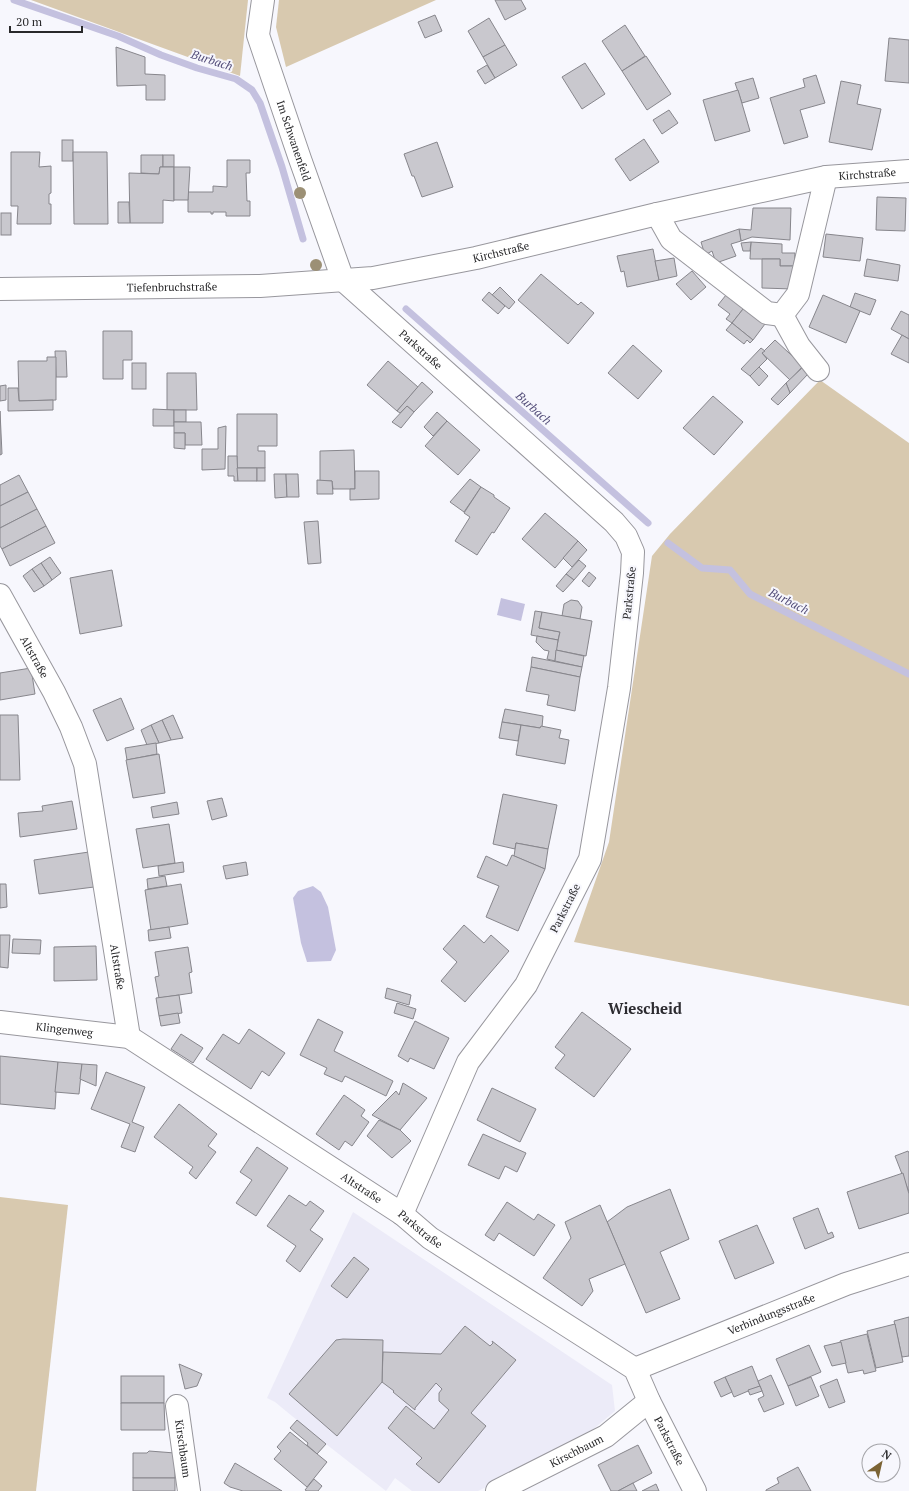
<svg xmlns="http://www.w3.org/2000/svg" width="909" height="1491" viewBox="0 0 909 1491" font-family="'PT Serif',serif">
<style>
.built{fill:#ecebf8}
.green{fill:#d8c9af}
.water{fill:#c4c1df}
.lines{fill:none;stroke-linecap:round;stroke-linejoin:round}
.stream{stroke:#c4c1df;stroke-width:7}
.building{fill:#c9c8ce;stroke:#87868c}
.minor-casing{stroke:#98979d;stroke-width:24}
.minor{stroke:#fff;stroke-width:22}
.tree{fill:#9c9075}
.labels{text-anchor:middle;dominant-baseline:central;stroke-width:4;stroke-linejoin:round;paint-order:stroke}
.street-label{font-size:11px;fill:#29292b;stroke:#f7f7fd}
.water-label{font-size:12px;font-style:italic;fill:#524c78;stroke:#f7f7fd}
.district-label{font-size:15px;font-weight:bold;fill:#2c2b30;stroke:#f7f7fd}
</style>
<rect width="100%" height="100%" fill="#f7f7fd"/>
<polygon class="built" points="353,1212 612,1385 615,1411 579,1441 478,1491 412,1491 395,1478 386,1491 326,1444 275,1402 267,1398"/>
<g class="green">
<polygon points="31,0 248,0 240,76"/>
<polygon points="279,0 436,0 286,67 276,27"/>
<polygon points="820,380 909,443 909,1006 574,942 609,842 652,556 670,534"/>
<polygon points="0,1197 68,1205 36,1491 0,1491"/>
</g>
<g class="water">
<polygon points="501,598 525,604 521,621 497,615"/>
<polygon points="313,886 321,892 328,907 336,950 331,961 307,962 301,943 293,898 298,891"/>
</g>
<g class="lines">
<g class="stream">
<polyline points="14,0 118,36 161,55 197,68 236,79 252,90 260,103 282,167 303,239"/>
<polyline points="406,309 648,523"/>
<polyline points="668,543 702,568 730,570 750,594 909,674"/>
</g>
</g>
<g class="building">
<polygon points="495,0 521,0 526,9 505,20"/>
<polygon points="435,15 442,31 425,38 418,22"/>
<polygon points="489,18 505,45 483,57 468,31"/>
<polygon points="625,25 645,56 622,71 602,41"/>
<polygon points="889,38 909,40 909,83 885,81"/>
<polygon points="505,45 517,65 495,78 483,57"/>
<polygon points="116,47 145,57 145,74 165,75 165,100 146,100 146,85 117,86"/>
<polygon points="646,56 671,94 647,110 622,71"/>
<polygon points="585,63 605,94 582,109 562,77"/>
<polygon points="487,65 495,78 485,84 477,71"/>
<polygon points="816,75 825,103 800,110 808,137 784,144 770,98 805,87 803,79"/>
<polygon points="753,78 759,98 742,103 735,83"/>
<polygon points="841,81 861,85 857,104 881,109 872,150 829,142"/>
<polygon points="738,90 750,131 715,141 703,100"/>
<polygon points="669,110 678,123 662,134 653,120"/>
<polygon points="644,139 659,162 630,181 615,159"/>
<rect x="62" y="140" width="11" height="21"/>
<polygon points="437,142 453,187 422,197 414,176 412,176 404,154"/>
<polygon points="11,152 40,152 39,167 51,166 51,193 49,194 49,204 51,204 51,224 17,224 18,206 11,206"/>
<polygon points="73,152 107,152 108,224 74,224"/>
<polygon points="141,155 163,155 163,167 160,167 159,174 141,173"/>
<rect x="163" y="155" width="11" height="12"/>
<polygon points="227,160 250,160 250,173 246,173 247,201 250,201 250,216 226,216 226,212 213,212 213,214 211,214 211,212 188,212 188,192 213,192 213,186 227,187"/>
<polygon points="160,167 174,167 174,201 163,200 163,223 130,223 129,173 159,174"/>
<polygon points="174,167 190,167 188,200 174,200"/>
<polygon points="877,197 906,198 905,231 876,230"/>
<polygon points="118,202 129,202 130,223 118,223"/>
<polygon points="753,208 791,208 790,240 752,237 741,241 739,229 751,230"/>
<rect x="1" y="213" width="10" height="22"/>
<polygon points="739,229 741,241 731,244 736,256 716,263 712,251 705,255 701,242"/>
<polygon points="826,234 863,238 860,261 823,257"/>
<polygon points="751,242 782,244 782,253 795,253 794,266 780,266 780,259 750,259"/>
<polygon points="751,242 750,251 743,251 741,243"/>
<polygon points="653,249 659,280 627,287 624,271 621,272 617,256"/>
<polygon points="674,258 677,276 659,280 655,261"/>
<polygon points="762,259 780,259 780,266 796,266 793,289 762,288"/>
<polygon points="867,259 900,265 898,281 864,276"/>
<polygon points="692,271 706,287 691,300 676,284"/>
<polygon points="541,274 578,305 581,302 594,313 568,344 518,300"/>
<polygon points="500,287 515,302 509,309 492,295"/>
<polygon points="730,290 747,304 732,323 726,319 730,314 718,305"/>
<polygon points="489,292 505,306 498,314 482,300"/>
<polygon points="855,293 876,300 870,315 850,307"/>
<polygon points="823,295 860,311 846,343 809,327"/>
<polygon points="747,304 768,320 753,340 732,323"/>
<polygon points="901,311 909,315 909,339 891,329"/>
<polygon points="732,323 753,340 750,343 747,340 744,344 726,330"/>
<polygon points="103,331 132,331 132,360 123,360 123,379 103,379"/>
<polygon points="902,335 909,339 909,363 891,354"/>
<polygon points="775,340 803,366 790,380 762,353"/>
<polygon points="633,345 662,371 638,399 608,373"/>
<polygon points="761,348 765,351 762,353 767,359 750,376 741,369"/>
<polygon points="55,351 66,351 67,377 56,377"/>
<polygon points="47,357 56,357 56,400 19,401 18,361 47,361"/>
<polygon points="388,361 418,387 397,411 367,385"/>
<rect x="132" y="363" width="14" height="26"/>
<polygon points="759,367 768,376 759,386 750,376"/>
<polygon points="802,368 808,374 790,393 786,383"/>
<polygon points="167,373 196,373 197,410 167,410"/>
<polygon points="422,382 433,392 414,412 407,406 400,413 397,411"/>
<polygon points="786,383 790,393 778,405 771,399"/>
<polygon points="6,385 6,400 0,401 0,386"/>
<polygon points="8,388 18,388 19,401 53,400 53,410 8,411"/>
<polygon points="713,396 743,422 714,455 683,428"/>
<polygon points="407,406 414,412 401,428 392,422"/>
<polygon points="153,409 174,410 174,426 153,426"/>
<rect x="174" y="410" width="12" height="12"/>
<polygon points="0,411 2,454 0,455"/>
<polygon points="437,412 447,421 433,436 424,427"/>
<polygon points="237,414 277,414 277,446 258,446 258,451 265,451 265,468 237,468"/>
<polygon points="447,421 480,450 458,475 425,446"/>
<polygon points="174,422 201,422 202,445 185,445 185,433 174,433"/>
<polygon points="226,426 225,469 202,470 202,449 218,449 218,428"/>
<polygon points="174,433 185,433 185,449 174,448"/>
<polygon points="354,450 355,489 333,489 332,481 320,481 320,451"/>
<polygon points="228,456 237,456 238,481 234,481 234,476 228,476"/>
<polygon points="237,468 257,468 257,481 238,481"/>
<rect x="257" y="468" width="8" height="13"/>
<polygon points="355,471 379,471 379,499 350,500 350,489 355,489"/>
<polygon points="274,474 286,474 287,497 275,498"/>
<polygon points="286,474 298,474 299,497 287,497"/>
<polygon points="19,475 28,492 0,506 0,485"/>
<polygon points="470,479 481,487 464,512 450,502"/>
<polygon points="317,480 332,481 333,494 317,494"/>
<polygon points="481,487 494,495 494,497 510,508 494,533 492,532 477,555 455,541 470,517 464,513"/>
<polygon points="28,492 37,509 0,528 0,506"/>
<polygon points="37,509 46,526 2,549 0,546 0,528"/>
<polygon points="545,513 578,541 555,568 522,539"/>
<polygon points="318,521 321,563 308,564 304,522"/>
<polygon points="46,526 55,543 10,566 2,549"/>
<polygon points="578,541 587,550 572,567 563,558"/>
<polygon points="50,557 61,573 52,580 41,563"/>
<polygon points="579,560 586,566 574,580 566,574"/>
<polygon points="41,563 52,580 44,586 32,569"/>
<polygon points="32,569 44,586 34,592 23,576"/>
<polygon points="112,570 122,626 80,634 70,578"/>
<polygon points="589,572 596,578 589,587 582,581"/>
<polygon points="566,574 574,580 563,592 556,586"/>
<polygon points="571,600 578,601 582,607 580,619 562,616 564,604"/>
<polygon points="535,611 542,612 539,628 560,632 558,640 531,635"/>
<polygon points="542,612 592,621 586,656 556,650 560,632 539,628"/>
<polygon points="537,636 558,640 555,661 547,659 549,651 544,650 536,642"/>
<polygon points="556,650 584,656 582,667 555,661"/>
<polygon points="532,657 582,667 580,677 531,667"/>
<polygon points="531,667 580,677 575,711 547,705 549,695 526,691"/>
<polygon points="31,668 35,694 0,700 0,673"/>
<polygon points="121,698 134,729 107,741 93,710"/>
<polygon points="505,709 543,716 542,727 540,728 502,722"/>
<polygon points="0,715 18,715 20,780 0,780"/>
<polygon points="173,715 183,738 171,740 162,720"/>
<polygon points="162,720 171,740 159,743 151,725"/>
<polygon points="502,722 521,725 518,741 499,738"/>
<polygon points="151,725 159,743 147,745 141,730"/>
<polygon points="521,725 540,728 541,726 561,730 559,738 569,740 565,764 516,755"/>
<polygon points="156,743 157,754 127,760 125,748"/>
<polygon points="159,754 165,793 133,798 126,760"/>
<polygon points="503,794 557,805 548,849 516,843 515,849 493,844"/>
<polygon points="222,798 227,816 212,820 207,801"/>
<polygon points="72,801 77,829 20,837 18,813 43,811 42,806"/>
<polygon points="177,802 179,814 153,818 151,807"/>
<polygon points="169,824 175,863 143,868 136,829"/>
<polygon points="516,843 548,849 545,869 514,856"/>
<polygon points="89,852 94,887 39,894 34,860"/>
<polygon points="512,855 545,869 518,931 486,917 499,886 477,877 486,856 507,866"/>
<polygon points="183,862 184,872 159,876 158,866"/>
<polygon points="246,862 248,875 226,879 223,866"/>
<polygon points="165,876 167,886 148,889 147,879"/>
<polygon points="0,884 6,884 7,907 0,908"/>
<polygon points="181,884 188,924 151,930 145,890"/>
<polygon points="464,925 484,943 491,935 509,951 465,1002 441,981 457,962 443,949"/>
<polygon points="169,927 171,938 149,941 148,930"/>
<polygon points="0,935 10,935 8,968 0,967"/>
<polygon points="13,939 41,940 40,954 12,953"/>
<polygon points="96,946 97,980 54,981 54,947"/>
<polygon points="188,947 192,972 189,973 192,993 159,998 155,977 159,976 155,952"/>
<polygon points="387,988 411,995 409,1005 385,998"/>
<polygon points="179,995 182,1013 159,1016 156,998"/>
<polygon points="397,1003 416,1009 413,1019 394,1013"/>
<polygon points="582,1012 631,1049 594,1097 555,1068 565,1055 555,1047"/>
<polygon points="178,1013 180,1023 161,1026 159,1016"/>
<polygon points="318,1019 343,1032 334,1051 393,1081 386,1096 345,1076 342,1082 324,1074 327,1068 300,1055"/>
<polygon points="415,1021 449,1038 434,1069 410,1058 408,1062 398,1056"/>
<polygon points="249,1029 285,1053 269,1076 262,1071 251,1089 206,1059 223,1034 239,1044"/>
<polygon points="181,1034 203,1048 193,1063 171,1049"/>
<polygon points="0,1056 58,1062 55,1109 0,1104"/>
<polygon points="58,1062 82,1064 79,1094 55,1092"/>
<polygon points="82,1064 97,1065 96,1086 80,1079"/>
<polygon points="106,1072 145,1087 132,1122 144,1127 135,1152 121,1147 130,1124 91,1109"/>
<polygon points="403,1083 427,1098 400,1130 372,1115 396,1091 399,1095"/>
<polygon points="492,1088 536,1109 520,1142 477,1120"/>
<polygon points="344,1095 365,1110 361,1116 369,1122 352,1146 345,1141 339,1150 316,1134"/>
<polygon points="179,1104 217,1134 208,1146 216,1152 196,1179 189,1173 193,1167 154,1137"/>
<polygon points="379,1120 400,1130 411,1141 392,1158 367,1136"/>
<polygon points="483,1134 526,1153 517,1172 505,1166 499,1179 468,1165"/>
<polygon points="257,1147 288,1168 256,1216 236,1203 252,1180 240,1172"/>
<polygon points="908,1151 909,1153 909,1192 895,1156"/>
<polygon points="903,1173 909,1194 909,1213 859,1229 847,1192"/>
<polygon points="670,1189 689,1239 660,1252 680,1299 646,1313 607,1222 627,1207"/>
<polygon points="289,1195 306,1206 310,1201 324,1211 310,1230 323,1239 300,1272 286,1261 296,1246 267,1226"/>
<polygon points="507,1202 534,1220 538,1214 555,1225 534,1256 499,1233 494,1241 485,1235"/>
<polygon points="600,1205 625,1264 589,1279 593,1291 582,1306 543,1278 571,1238 565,1222"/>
<polygon points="818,1208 828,1234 832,1232 834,1237 805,1249 793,1218"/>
<polygon points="757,1225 774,1263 735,1279 719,1241"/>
<polygon points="354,1257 369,1269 347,1298 331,1286"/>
<polygon points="909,1317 909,1356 902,1357 894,1321"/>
<polygon points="895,1324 903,1362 876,1368 867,1331"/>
<polygon points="465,1326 490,1346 493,1343 492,1341 516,1360 471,1413 486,1426 439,1483 416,1464 422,1458 388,1428 406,1406 434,1429 449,1410 439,1401 439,1393 442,1389 436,1383 415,1408 415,1410 393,1392 394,1391 382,1382 383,1352 441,1354"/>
<polygon points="867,1334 876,1371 864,1374 863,1370 848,1373 840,1341"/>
<polygon points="343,1339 383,1340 382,1382 337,1436 289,1394 336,1340"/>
<polygon points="841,1342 846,1363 832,1366 824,1346"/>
<polygon points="809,1345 821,1372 788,1386 776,1359"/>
<polygon points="179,1364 202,1374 197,1386 185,1389"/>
<polygon points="752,1366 760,1386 734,1397 725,1377"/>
<polygon points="771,1375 784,1404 764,1412 758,1399 764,1396 758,1381"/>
<rect x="121" y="1376" width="43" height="27"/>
<polygon points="725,1377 732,1392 721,1397 714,1382"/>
<polygon points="811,1377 819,1396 796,1406 788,1386"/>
<polygon points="837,1379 845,1402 829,1408 820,1386"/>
<polygon points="760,1386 762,1391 750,1395 748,1390"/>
<polygon points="121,1403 164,1403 165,1430 121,1430"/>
<polygon points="297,1420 326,1444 317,1454 307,1445 308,1443 290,1428"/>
<polygon points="290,1432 327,1462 307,1487 274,1459 281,1451 277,1447"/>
<polygon points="638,1445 652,1473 618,1491 611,1491 598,1465"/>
<polygon points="149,1451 175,1453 175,1478 133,1478 133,1453 147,1453"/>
<polygon points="235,1463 282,1491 243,1491 230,1487 224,1483"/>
<polygon points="798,1467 811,1491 766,1491 766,1490 779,1483 777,1478"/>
<rect x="133" y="1478" width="42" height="13"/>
<polygon points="314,1479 322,1486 318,1491 307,1491 305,1490"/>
<polygon points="633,1483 637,1491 618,1491"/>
<polygon points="656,1484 659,1491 642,1491"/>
</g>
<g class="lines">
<g class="minor-casing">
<g id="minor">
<path id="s1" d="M263,0l-5,35 42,124 43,121 271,242 12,14 7,16 -1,21 -13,115 -29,171 -64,126 -58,77 -66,152"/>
<polyline points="657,214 671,239 767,313 782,315"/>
<path id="s2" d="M0,289l260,-3 113,-8 103,-20 181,-44 169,-37 83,-6"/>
<polyline points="782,315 798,294 826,177"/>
<polyline points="782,315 799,346 818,370"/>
<path id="s3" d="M0,595l54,97 17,35 14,37 44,273"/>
<path id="s4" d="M0,1022l129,15 273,177 28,24 205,131 14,32 46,90"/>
<path id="s5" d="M635,1369l211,-85 63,-20"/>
<path id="s6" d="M177,1406l12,85"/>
<path id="s7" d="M497,1491l109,-55 43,-35"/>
</g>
</g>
<use href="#minor" class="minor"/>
</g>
<g class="tree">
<circle cx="300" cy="193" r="6"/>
<circle cx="316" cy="265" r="6"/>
</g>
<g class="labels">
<g class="street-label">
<text stroke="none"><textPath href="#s1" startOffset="147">Im Schwanenfeld</textPath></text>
<text stroke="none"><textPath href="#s2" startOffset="879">Kirchstraße</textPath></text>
<text stroke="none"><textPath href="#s2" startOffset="504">Kirchstraße</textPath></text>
<text stroke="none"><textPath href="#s2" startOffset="172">Tiefenbruchstraße</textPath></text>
<text stroke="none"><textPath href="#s1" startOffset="399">Parkstraße</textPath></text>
<text transform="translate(629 593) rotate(-84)">Parkstraße</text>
<text stroke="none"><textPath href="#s3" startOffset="71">Altstraße</textPath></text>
<text transform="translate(565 908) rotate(-63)">Parkstraße</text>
<text stroke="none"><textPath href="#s3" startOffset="395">Altstraße</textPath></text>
<text stroke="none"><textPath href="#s4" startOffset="65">Klingenweg</textPath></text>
<text stroke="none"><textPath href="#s4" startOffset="407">Altstraße</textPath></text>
<text stroke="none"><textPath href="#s4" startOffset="479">Parkstraße</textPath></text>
<text stroke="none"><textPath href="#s5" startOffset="147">Verbindungsstraße</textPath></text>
<text stroke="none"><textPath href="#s4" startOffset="815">Parkstraße</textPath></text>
<text stroke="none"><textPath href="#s6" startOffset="43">Kirschbaum</textPath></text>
<text stroke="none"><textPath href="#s7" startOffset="89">Kirschbaum</textPath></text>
</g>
<g class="water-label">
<text transform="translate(212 60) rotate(18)">Burbach</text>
<text transform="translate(534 408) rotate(42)">Burbach</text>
<text transform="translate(789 601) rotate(27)">Burbach</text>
</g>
<g class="district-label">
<text x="645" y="1008">Wiescheid</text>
</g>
</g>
<g transform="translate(881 1463) rotate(34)"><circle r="19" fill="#f7f7fd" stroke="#a5a5a9"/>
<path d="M0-3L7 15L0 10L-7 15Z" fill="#7b6334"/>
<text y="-6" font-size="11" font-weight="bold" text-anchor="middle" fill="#29292b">N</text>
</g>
<path d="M10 26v6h72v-6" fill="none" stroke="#29292b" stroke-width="2"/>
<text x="16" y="26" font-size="12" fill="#29292b" stroke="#f7f7fd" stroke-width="3" paint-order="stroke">20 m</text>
</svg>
